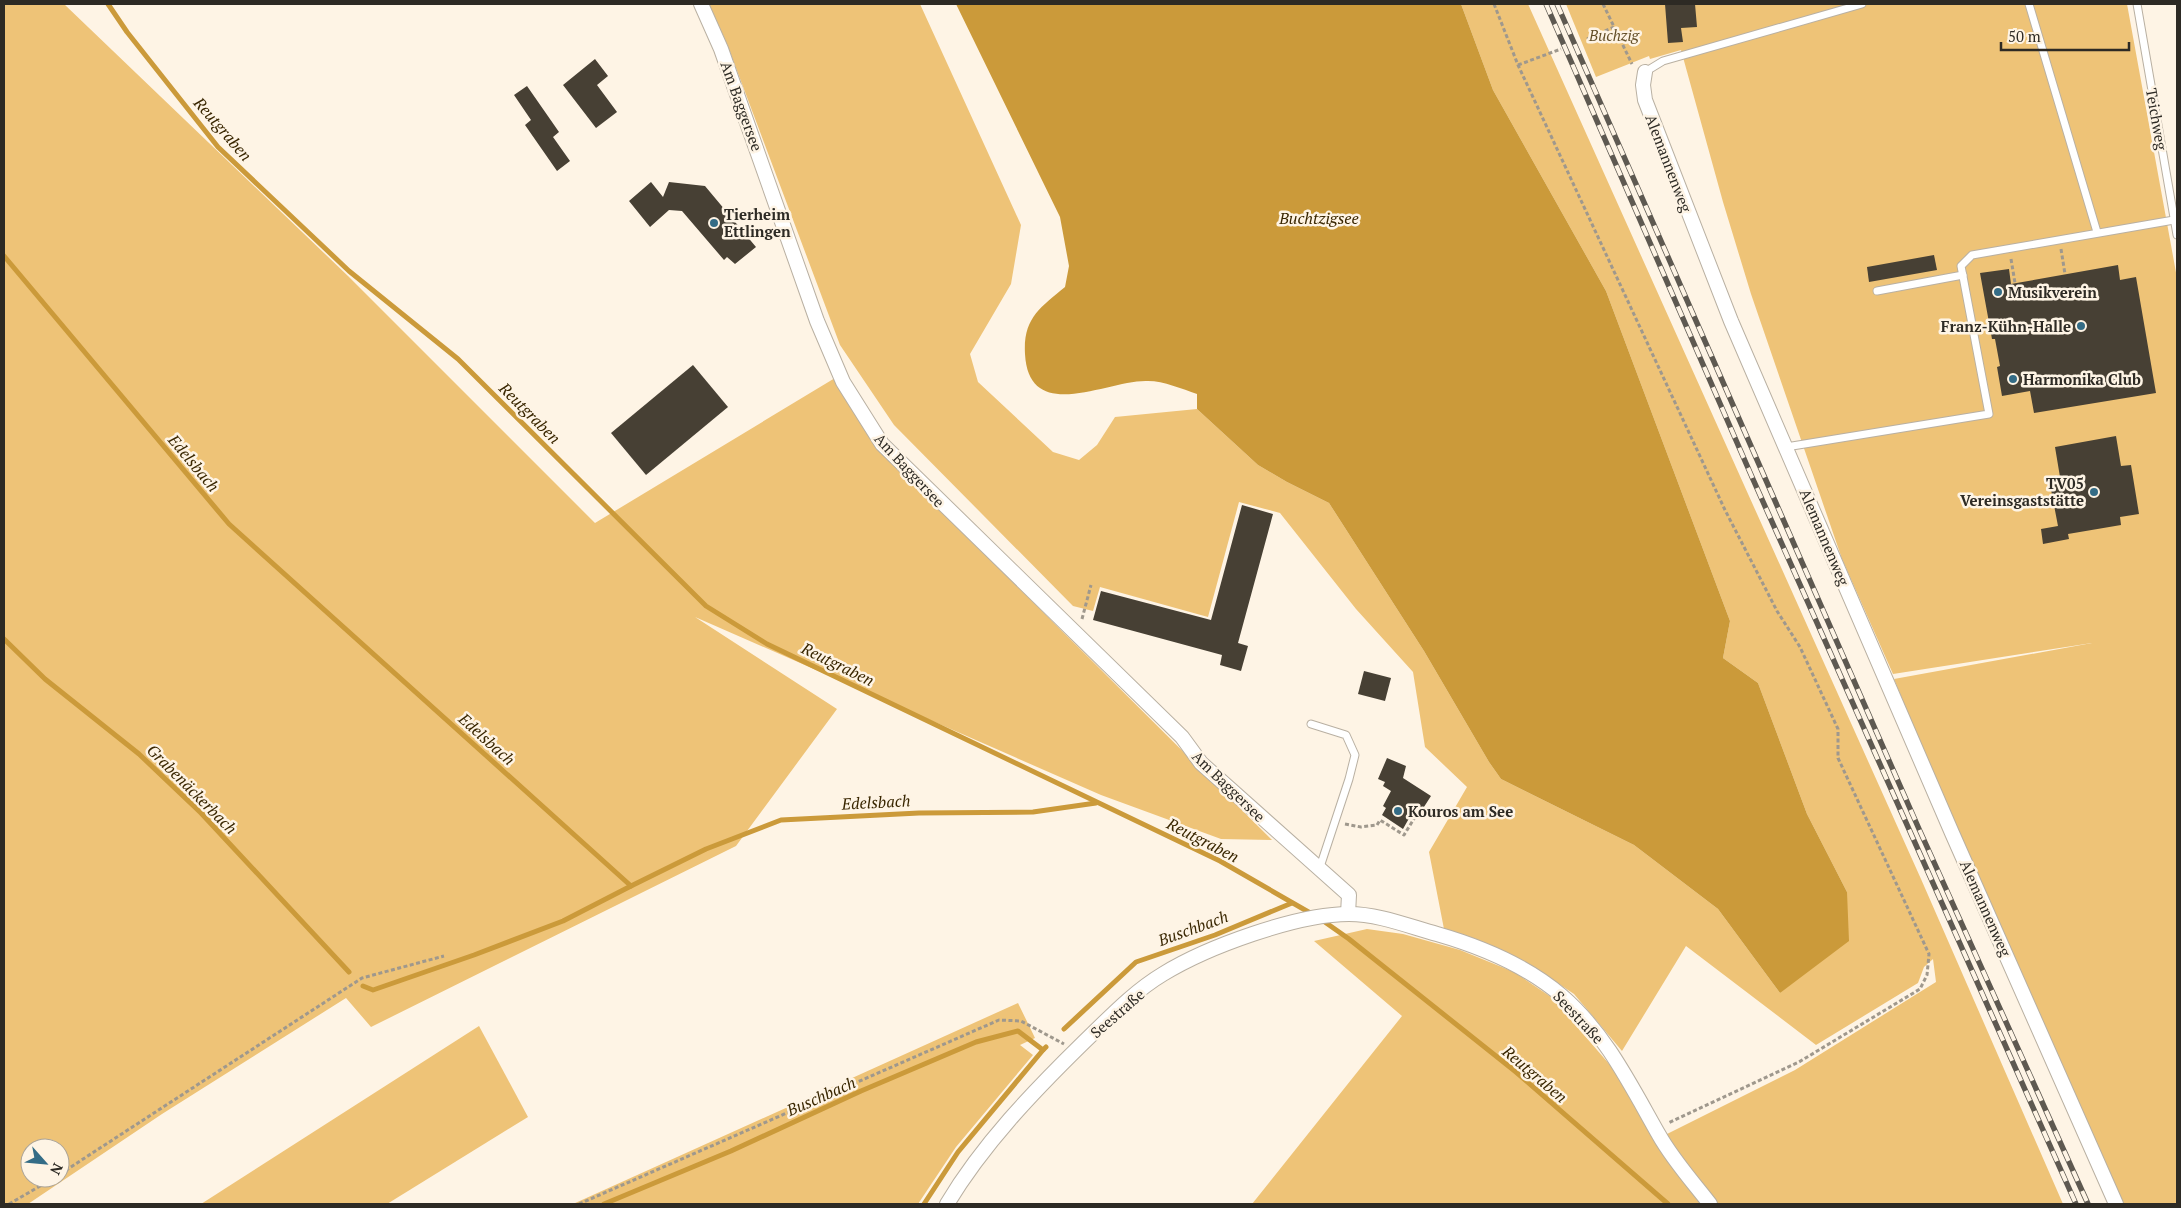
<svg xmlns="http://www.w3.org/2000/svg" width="2181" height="1208" viewBox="0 0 2181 1208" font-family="'PT Serif',serif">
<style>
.green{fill:#eec377;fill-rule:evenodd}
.water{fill:#cb9a3a}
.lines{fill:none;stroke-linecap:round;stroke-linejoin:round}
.stream{stroke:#cb9a3a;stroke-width:5}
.building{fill:#474034}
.service-casing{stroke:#b9b0a2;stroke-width:9}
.minor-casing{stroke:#b9b0a2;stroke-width:16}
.path{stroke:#9f988d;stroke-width:3;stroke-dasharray:4 2.5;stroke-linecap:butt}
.service{stroke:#fff;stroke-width:7}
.minor{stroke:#fff;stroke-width:14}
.rail-casing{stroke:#5e5951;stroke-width:5.5}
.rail{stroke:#fef4e5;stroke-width:4;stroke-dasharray:11;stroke-linecap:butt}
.poi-dot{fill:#346c86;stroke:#fef4e5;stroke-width:2}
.labels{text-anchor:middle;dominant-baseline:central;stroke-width:5;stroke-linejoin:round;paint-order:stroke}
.park-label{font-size:15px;font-style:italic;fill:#634e27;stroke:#fef4e5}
.street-label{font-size:15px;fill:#2d2a24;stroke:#fef4e5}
.poi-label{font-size:15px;font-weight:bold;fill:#2d2a24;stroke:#fef4e5;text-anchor:start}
.water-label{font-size:16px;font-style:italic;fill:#392600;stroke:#fef4e5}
</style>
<rect width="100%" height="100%" fill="#fef4e5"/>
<g class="green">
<path d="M4,4h60l284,272 247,247 240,-145 37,64 400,398 -51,-1 -120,-44 -406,-178 142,92 -101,137 -365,181 -25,-29 -184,116 -134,90h-24zM30,1148h30v30h-30z"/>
<polygon points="709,4 920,4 1021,225 1011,284 970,354 978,382 1053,452 1079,460 1097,445 1115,417 1197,409 1258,465 1287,482 1329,503 1424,651 1489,762 1501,779 1634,845 1718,909 1780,993 1847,892 1807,814 1758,683 1723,658 1730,621 1606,291 1493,90 1461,4 1528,4 1921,879 2063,1204 1252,1204 1402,1016 1314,941 1367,929 1403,934 1460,950 1514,972 1551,997 1617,1073 1655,1140 1795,1070 1936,982 1933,959 1924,967 1918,983 1816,1045 1686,946 1622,1051 1574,994 1538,970 1476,939 1444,929 1429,852 1467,787 1425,747 1413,672 1356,609 1280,513 1239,502 1208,617 1100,587 1093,611 1073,606 894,425 840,345 727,44"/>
<polygon points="1566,4 2127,4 2177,278 2177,1204 2111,1204 1894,679 2092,643 1893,674 1842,559 1751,294 1723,202 1681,50 1650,59 1649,56 1596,77"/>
<polygon points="1018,1003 1035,1038 1020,1045 1033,1055 956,1147 918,1204 573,1204"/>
<polygon points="479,1026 528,1117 387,1204 201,1204"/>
</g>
<path class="water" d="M956,4h505l32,86 113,201 124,330 -7,37 35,25 49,131 40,78 2,49 -69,52 -62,-84 -84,-64 -133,-66 -12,-17 -65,-111 -95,-148 -42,-21 -29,-17 -61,-56v-15c-15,-5 -33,-13 -49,-13 -39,-2 -119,45 -123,-27 -2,-36 15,-46 40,-67l4,-21 -9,-49z"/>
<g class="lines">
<g class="stream">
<polyline points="108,4 127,32 218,147 349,271 458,359 706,606 767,644 1220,861 1312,914"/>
<polyline points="4,256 229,524 631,886 706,849 781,820 919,813 1033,812 1096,803"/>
<polyline points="4,639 45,679 139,754 201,813 349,972"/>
<polyline points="1322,920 1349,939 1516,1072 1668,1204"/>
<polyline points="363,986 373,990 474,955 563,921 631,886"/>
<polyline points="1064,1029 1136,962 1215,935 1292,903"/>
<polyline points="604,1204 731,1151 861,1091 976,1042 1018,1031 1043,1050 1046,1047"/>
<polyline points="924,1204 958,1152 1043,1050"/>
</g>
</g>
<g class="building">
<polygon points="1665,4 1695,4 1697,27 1681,28 1683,42 1668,43"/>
<polygon points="595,59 608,76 597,85 617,112 596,128 563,85"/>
<polygon points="527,86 559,132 553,137 570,161 557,171 525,125 531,120 514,95"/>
<polygon points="651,182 663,197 669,182 705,186 756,247 735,264 727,257 724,260 682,211 669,210 650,227 629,201"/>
<polygon points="1934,255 1937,270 1869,282 1867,267"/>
<polygon points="2118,265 2120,280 2136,277 2156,393 2034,413 2030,391 2002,396 1997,367 2000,366 1995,339 1992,339 1980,273 2009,269 2011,284"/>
<polygon points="693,365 728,407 646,475 611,433"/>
<polygon points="2116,436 2121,466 2131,465 2139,514 2120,517 2121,525 2068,534 2069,539 2043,544 2041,529 2058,526 2049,479 2060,477 2055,447"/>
<polygon points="1242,505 1273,514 1238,643 1248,646 1241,671 1220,665 1222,655 1093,620 1101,591 1211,620"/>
<polygon points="1364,671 1391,678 1385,701 1358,694"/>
<polygon points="1387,758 1406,766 1403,778 1431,796 1422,810 1416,806 1403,829 1382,815 1386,808 1383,806 1391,791 1383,786 1385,782 1378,779"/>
</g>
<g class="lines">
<g class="service-casing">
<g id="service">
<polyline points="2029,4 2097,232"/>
<polyline points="2137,4 2177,235"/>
<polyline points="1645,72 1663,61 1862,4"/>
<polyline points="1877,291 1963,275"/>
<polyline points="1786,447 1989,414 1961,266 1972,255 2174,220"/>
<polyline points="1311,724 1346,735 1355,755 1349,779 1319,870"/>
</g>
</g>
<g class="minor-casing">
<g id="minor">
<polyline points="701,4 721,49 817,321 843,382 882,444 1182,737 1201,763 1349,895 1348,914"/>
<polyline points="1645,72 1643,85 1645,100 1731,321 1952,833 2116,1204"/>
<path d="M947,1204c36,-60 86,-112 136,-161 25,-24 50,-51 80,-69 44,-27 134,-60 186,-60 29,0 59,12 88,20 45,13 89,31 125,62 44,38 69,90 97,139 14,25 34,47 51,69"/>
</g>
</g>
<g class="path">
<polyline points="1494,4 1518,65 1725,510 1777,611 1800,647 1838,729 1838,758 1929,954 1927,975 1920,989 1799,1062 1668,1123"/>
<polyline points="1603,4 1632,64"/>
<polyline points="1587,39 1614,27"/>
<polyline points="1518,65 1561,49"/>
<polyline points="2061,249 2065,274"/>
<polyline points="2011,259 2015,283"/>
<polyline points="1082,619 1091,585"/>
<polyline points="1345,824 1361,827 1377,825 1380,820 1404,835 1420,809"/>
<polyline points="60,1174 362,978 444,956"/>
<polyline points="9,1204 54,1178"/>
<polyline points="579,1204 999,1020 1021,1021 1064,1044"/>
</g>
<use href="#service" class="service"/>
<use href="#minor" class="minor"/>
<g class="rail-casing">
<g id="rail">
<polyline points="1546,4 1752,477 2076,1204"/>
<polyline points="1557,4 1919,829 2088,1204"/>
</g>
</g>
<use href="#rail" class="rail"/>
</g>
<g class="poi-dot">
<circle cx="714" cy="223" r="5"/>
<circle cx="1998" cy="292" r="5"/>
<circle cx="2081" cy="326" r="5"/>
<circle cx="2013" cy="379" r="5"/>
<circle cx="2094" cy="492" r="5"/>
<circle cx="1398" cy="811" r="5"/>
</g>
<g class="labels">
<g class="park-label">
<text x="1614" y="35">Buchzig</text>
</g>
<g class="street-label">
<text transform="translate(742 106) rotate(70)">Am Baggersee</text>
<text transform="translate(2157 119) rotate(80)">Teichweg</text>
<text transform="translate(1669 163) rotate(69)">Alemannenweg</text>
<text transform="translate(910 470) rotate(47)">Am Baggersee</text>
<text transform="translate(1825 537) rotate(67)">Alemannenweg</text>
<text transform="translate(1229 786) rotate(44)">Am Baggersee</text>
<text transform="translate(1986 908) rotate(66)">Alemannenweg</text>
<text transform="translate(1117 1013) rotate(-41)">Seestraße</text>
<text transform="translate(1579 1017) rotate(47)">Seestraße</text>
</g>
<g class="poi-label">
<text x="724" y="214">Tierheim<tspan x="724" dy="17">Ettlingen</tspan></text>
<text x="2008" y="292">Musikverein</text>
<text x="2071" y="326" text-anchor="end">Franz-Kühn-Halle</text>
<text x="2023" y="379">Harmonika Club</text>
<text x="2084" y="483" text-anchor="end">TV05<tspan x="2084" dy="17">Vereinsgaststätte</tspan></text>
<text x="1408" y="811">Kouros am See</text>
</g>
<g class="water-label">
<text transform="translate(223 129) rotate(49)">Reutgraben</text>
<text x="1319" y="218">Buchtzigsee</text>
<text transform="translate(530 413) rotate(45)">Reutgraben</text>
<text transform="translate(194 463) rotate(50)">Edelsbach</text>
<text transform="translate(838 664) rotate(26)">Reutgraben</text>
<text transform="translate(487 739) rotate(42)">Edelsbach</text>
<text transform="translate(192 789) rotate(45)">Grabenäckerbach</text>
<text transform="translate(876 802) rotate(-3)">Edelsbach</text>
<text transform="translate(1203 840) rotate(27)">Reutgraben</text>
<text transform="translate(1193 928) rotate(-20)">Buschbach</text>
<text transform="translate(1535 1074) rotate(40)">Reutgraben</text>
<text transform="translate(821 1096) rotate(-24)">Buschbach</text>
</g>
</g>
<rect width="2181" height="1208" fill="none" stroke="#2d2a24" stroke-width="10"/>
<g transform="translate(45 1163) rotate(117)"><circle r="24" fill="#fef4e5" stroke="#aaa398"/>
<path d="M0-4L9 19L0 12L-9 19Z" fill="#346c86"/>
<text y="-8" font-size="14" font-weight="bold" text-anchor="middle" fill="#2d2a24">N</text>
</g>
<path d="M2001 42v8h128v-8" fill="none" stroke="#2d2a24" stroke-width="2.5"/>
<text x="2008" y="42" font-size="15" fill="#2d2a24" stroke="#fef4e5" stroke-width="4" paint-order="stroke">50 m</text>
</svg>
